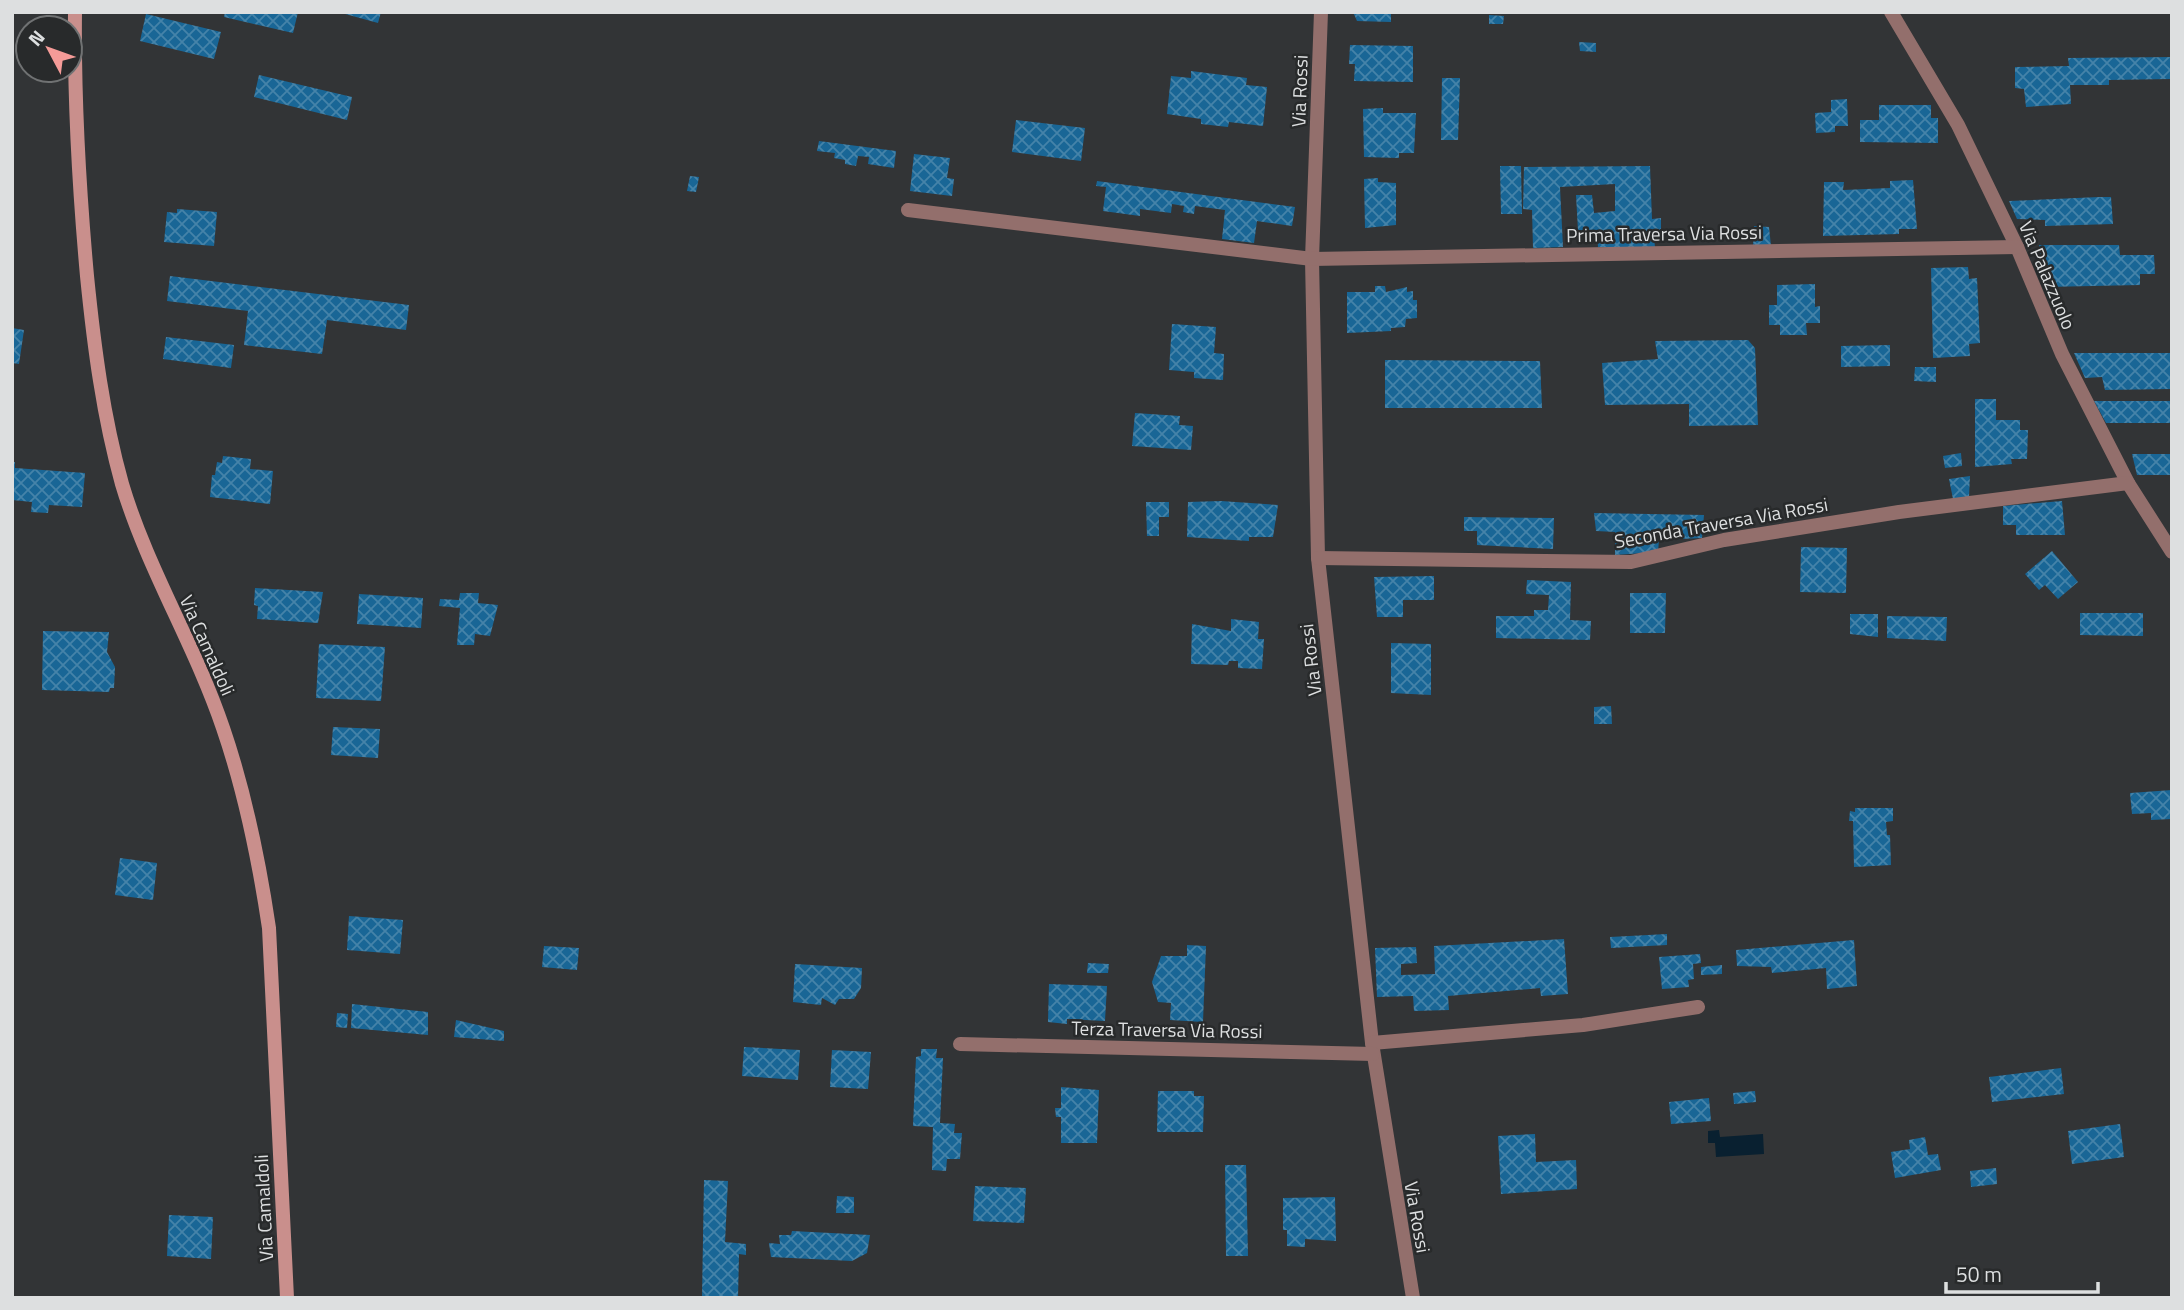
<svg xmlns="http://www.w3.org/2000/svg" width="2184" height="1310" viewBox="0 0 2184 1310" font-family="'Titillium Web',sans-serif">
<style>
.water{fill:#092030}
.building{fill:url(#building-cross-hatch)}
.lines{fill:none;stroke-linecap:round;stroke-linejoin:round}
.street{stroke:#936f6c;stroke-width:14}
.secondary{stroke:#c98f8c;stroke-width:14}
.labels{text-anchor:middle;dominant-baseline:central;stroke-width:5;stroke-linejoin:round;paint-order:stroke}
.street-label{font-size:19px;fill:#dddfe0;stroke:#282a2b}
</style>
<defs>
<pattern id="building-cross-hatch" width="8" height="8" patternUnits="userSpaceOnUse" patternTransform="scale(1.75)"><rect width="8" height="8" fill="#196696"/><path d="M0 0l8 8M0 8l8-8" fill="none" stroke="#4583a9"/></pattern>
</defs>
<rect width="100%" height="100%" fill="#323436"/>
<polygon class="water" points="1719,1130 1720,1137 1763,1134 1764,1154 1716,1157 1715,1143 1708,1143 1708,1131"/>
<g class="building">
<polygon points="225,12 298,12 293,33 224,17"/>
<polygon points="338,12 381,12 378,23"/>
<polygon points="1353,12 1391,12 1391,22 1357,21"/>
<polygon points="146,14 221,32 214,59 140,41"/>
<polygon points="1489,15 1504,16 1503,24 1489,24"/>
<polygon points="1579,42 1596,43 1596,52 1580,51"/>
<polygon points="1350,45 1413,46 1413,82 1354,81 1355,64 1349,64"/>
<polygon points="2172,57 2172,79 2109,80 2109,85 2070,85 2071,104 2026,107 2024,89 2015,88 2015,67 2069,66 2068,58"/>
<polygon points="1191,71 1247,78 1246,85 1267,87 1263,126 1229,122 1228,127 1201,124 1201,119 1167,114 1171,76 1191,78"/>
<polygon points="259,75 352,97 347,120 254,97"/>
<polygon points="1442,78 1460,78 1458,140 1441,140"/>
<polygon points="1847,99 1848,126 1835,126 1835,132 1816,133 1815,113 1831,112 1831,100"/>
<polygon points="1879,105 1931,105 1931,118 1938,118 1938,143 1860,142 1860,120 1879,120"/>
<polygon points="1383,108 1383,113 1416,113 1414,153 1399,153 1399,158 1364,157 1363,109"/>
<polygon points="1016,120 1085,128 1081,161 1012,152"/>
<polygon points="819,141 896,151 894,168 868,164 869,157 858,156 856,166 845,164 845,160 834,158 835,153 817,151"/>
<polygon points="914,154 950,158 947,178 954,179 952,196 910,191"/>
<polygon points="1500,166 1521,166 1522,214 1501,214"/>
<polygon points="1650,166 1652,219 1661,218 1661,237 1654,238 1655,247 1598,247 1597,231 1578,231 1576,195 1592,195 1594,213 1615,211 1615,184 1560,187 1563,247 1533,248 1532,210 1523,209 1524,167"/>
<polygon points="690,176 699,177 696,192 687,191"/>
<polygon points="1378,178 1378,182 1396,183 1396,225 1365,228 1364,179"/>
<polygon points="1913,180 1917,229 1899,229 1899,234 1823,236 1824,182 1844,182 1843,190 1890,188 1890,181"/>
<polygon points="1097,181 1295,207 1292,226 1257,221 1254,243 1222,239 1225,210 1195,206 1194,214 1183,212 1184,206 1172,204 1171,213 1140,209 1140,216 1103,211 1106,187 1096,186"/>
<polygon points="2099,197 2111,197 2113,224 2045,226 2045,220 2017,219 2009,201"/>
<polygon points="177,209 217,212 214,246 164,242 167,212 177,213"/>
<polygon points="1754,226 1769,227 1771,246 1753,246"/>
<polygon points="2039,245 2119,245 2120,255 2154,255 2155,274 2140,274 2140,285 2046,287"/>
<polygon points="1968,267 1969,279 1977,278 1980,343 1969,344 1970,356 1933,358 1931,268"/>
<polygon points="170,276 409,305 406,330 327,320 322,354 244,345 248,311 167,301"/>
<polygon points="1815,284 1815,307 1820,306 1820,323 1806,323 1807,335 1780,335 1780,325 1769,325 1769,305 1777,305 1777,285"/>
<polygon points="1375,286 1385,286 1386,292 1407,287 1407,292 1413,291 1413,300 1417,300 1417,318 1406,319 1405,327 1391,328 1391,331 1347,333 1347,292 1375,292"/>
<polygon points="1172,324 1216,327 1214,353 1224,354 1223,380 1194,378 1194,372 1169,370"/>
<polygon points="12,328 24,330 19,364 12,363"/>
<polygon points="166,337 234,345 231,368 163,359"/>
<polygon points="1748,340 1755,348 1758,425 1689,426 1689,404 1605,405 1602,363 1658,359 1655,341"/>
<polygon points="1890,345 1890,366 1841,367 1841,346"/>
<polygon points="2074,353 2172,353 2172,389 2105,390 2102,377 2085,378"/>
<polygon points="1385,360 1540,361 1542,408 1385,408"/>
<polygon points="1915,367 1936,367 1936,382 1914,381"/>
<polygon points="1975,399 1996,399 1996,420 2020,420 2020,430 2028,430 2027,459 2011,459 2012,464 1975,467"/>
<polygon points="2094,401 2172,401 2172,423 2106,423"/>
<polygon points="1135,413 1180,416 1179,425 1193,426 1191,450 1132,446"/>
<polygon points="1961,453 1962,466 1945,468 1943,456"/>
<polygon points="2132,454 2172,454 2172,475 2137,475"/>
<polygon points="223,456 251,459 250,469 273,471 270,504 210,497 212,475 215,475 217,462 222,463"/>
<polygon points="12,462 15,462 15,468 85,473 82,507 49,505 48,513 31,512 32,502 12,500"/>
<polygon points="1970,476 1969,497 1953,499 1949,479"/>
<polygon points="1221,501 1278,505 1273,537 1249,537 1249,541 1187,537 1188,502"/>
<polygon points="2062,501 2065,535 2016,535 2016,525 2003,525 2003,506"/>
<polygon points="1146,502 1169,502 1169,517 1159,517 1159,536 1147,536"/>
<polygon points="1594,513 1704,515 1702,538 1659,540 1658,552 1615,555 1615,532 1596,531"/>
<polygon points="1464,517 1554,518 1553,549 1477,545 1477,531 1464,531"/>
<polygon points="1801,547 1847,548 1846,593 1800,592"/>
<polygon points="2052,551 2078,582 2058,599 2045,585 2039,590 2025,574"/>
<polygon points="1434,576 1434,600 1403,600 1403,617 1377,617 1374,577"/>
<polygon points="1527,580 1571,582 1570,620 1591,621 1590,640 1496,638 1496,616 1534,616 1534,610 1548,610 1549,595 1526,594"/>
<polygon points="255,588 323,592 318,623 257,619 258,606 254,605"/>
<polygon points="460,593 479,593 478,603 498,605 490,636 475,634 474,645 457,645 460,608 439,606 440,599 459,600"/>
<polygon points="1630,593 1666,593 1665,633 1630,633"/>
<polygon points="359,594 423,598 421,628 357,624"/>
<polygon points="2080,613 2143,613 2143,636 2080,635"/>
<polygon points="1850,614 1878,614 1878,637 1850,634"/>
<polygon points="1887,616 1947,617 1946,641 1887,638"/>
<polygon points="1231,619 1259,622 1258,639 1264,639 1262,669 1238,668 1238,661 1229,661 1228,665 1191,664 1192,624 1231,631"/>
<polygon points="43,631 109,632 107,652 115,667 114,688 110,688 109,692 42,690"/>
<polygon points="1391,643 1431,644 1431,695 1391,693"/>
<polygon points="319,644 385,647 381,701 316,698"/>
<polygon points="1611,706 1612,724 1594,724 1594,707"/>
<polygon points="333,727 380,729 378,758 331,755"/>
<polygon points="2172,790 2172,819 2151,820 2151,813 2132,814 2130,793"/>
<polygon points="1855,808 1893,808 1893,821 1886,822 1887,835 1890,835 1891,865 1854,867 1853,821 1849,821 1850,811 1855,812"/>
<polygon points="120,858 157,863 153,900 115,895"/>
<polygon points="349,916 403,920 400,954 347,950"/>
<polygon points="1667,934 1667,945 1611,948 1610,937"/>
<polygon points="1564,939 1568,994 1541,996 1540,988 1448,996 1449,1010 1414,1011 1413,996 1377,997 1375,948 1416,947 1417,963 1401,964 1401,975 1435,974 1434,946"/>
<polygon points="1854,940 1857,986 1827,989 1826,968 1772,973 1771,967 1737,966 1736,950"/>
<polygon points="1187,945 1206,946 1203,1022 1170,1020 1171,1003 1158,1002 1152,982 1161,956 1187,956"/>
<polygon points="544,946 579,948 577,970 542,967"/>
<polygon points="1700,954 1701,963 1693,964 1694,979 1688,980 1689,987 1662,989 1659,957"/>
<polygon points="1088,963 1109,964 1108,973 1087,973"/>
<polygon points="795,964 862,968 861,988 854,999 839,999 835,1005 822,998 821,1005 793,1002"/>
<polygon points="1722,965 1722,974 1701,975 1701,967"/>
<polygon points="1049,984 1107,986 1105,1021 1067,1019 1067,1024 1048,1022"/>
<polygon points="352,1004 428,1012 428,1035 351,1028"/>
<polygon points="337,1013 348,1014 347,1028 336,1027"/>
<polygon points="456,1020 504,1031 504,1041 454,1037"/>
<polygon points="744,1047 800,1050 798,1080 742,1076"/>
<polygon points="921,1049 937,1049 936,1058 943,1058 940,1123 955,1124 954,1133 962,1133 960,1159 947,1159 946,1171 932,1170 933,1127 913,1126 916,1057 921,1056"/>
<polygon points="832,1050 871,1052 868,1089 830,1087"/>
<polygon points="2061,1068 2064,1094 1992,1102 1989,1077"/>
<polygon points="1061,1087 1099,1090 1097,1143 1061,1143 1061,1117 1056,1117 1055,1108 1061,1108"/>
<polygon points="1158,1091 1194,1091 1194,1096 1204,1096 1203,1132 1157,1132"/>
<polygon points="1755,1091 1756,1102 1734,1104 1733,1093"/>
<polygon points="1709,1098 1711,1121 1671,1124 1669,1102"/>
<polygon points="2120,1124 2124,1157 2072,1164 2068,1131"/>
<polygon points="1535,1134 1536,1162 1576,1160 1577,1189 1501,1194 1498,1136"/>
<polygon points="1925,1137 1928,1155 1938,1154 1941,1170 1895,1178 1891,1152 1910,1149 1909,1140"/>
<polygon points="1225,1165 1246,1165 1248,1256 1226,1256"/>
<polygon points="1996,1168 1997,1184 1971,1187 1970,1171"/>
<polygon points="704,1180 728,1181 725,1242 746,1244 746,1255 739,1254 738,1298 702,1298"/>
<polygon points="975,1186 1026,1188 1024,1223 973,1221"/>
<polygon points="837,1196 854,1197 854,1213 836,1213"/>
<polygon points="1335,1197 1336,1241 1305,1239 1305,1247 1287,1246 1287,1230 1283,1230 1283,1198"/>
<polygon points="169,1215 213,1217 211,1259 167,1256"/>
<polygon points="792,1231 870,1235 867,1253 852,1261 771,1257 769,1243 780,1244 779,1235 791,1235"/>
</g>
<g class="lines">
<g class="street">
<polyline points="1321,12 1312,259 1318,558 1372,1043 1413,1298"/>
<polyline points="1891,12 1958,125 2017,247 2062,354 2128,483 2172,552"/>
<polyline points="908,210 1312,259 2017,247"/>
<polyline points="1318,558 1631,562 1724,540 1899,512 2128,483"/>
<polyline points="1372,1043 1583,1025 1698,1007"/>
<polyline points="960,1044 1373,1054"/>
</g>
<path class="secondary" d="M75,12c-1,89 4,175 12,264 7,70 16,140 35,208 25,84 73,161 101,244 22,64 36,133 46,200l18,370"/>
</g>
<g class="labels">
<g class="street-label">
<text transform="translate(1299 91) rotate(-88)">Via Rossi</text>
<text transform="translate(1664 233) rotate(-1)">Prima Traversa Via Rossi</text>
<text transform="translate(2048 275) rotate(67)">Via Palazzuolo</text>
<text transform="translate(1721 522) rotate(-10)">Seconda Traversa Via Rossi</text>
<text transform="translate(208 645) rotate(66)">Via Camaldoli</text>
<text transform="translate(1310 660) rotate(-97)">Via Rossi</text>
<text transform="translate(1167 1029) rotate(1)">Terza Traversa Via Rossi</text>
<text transform="translate(263 1208) rotate(-93)">Via Camaldoli</text>
<text transform="translate(1418 1217) rotate(80)">Via Rossi</text>
</g>
</g>
<rect width="2184" height="1310" fill="none" stroke="#dddfe0" stroke-width="28"/>
<g transform="translate(49 49) rotate(311)"><circle r="33" fill="#282a2b" stroke="#707273" stroke-width="2"/>
<path d="M0-5L12 26L0 18L-12 26Z" fill="#f59b98"/>
<text y="-10" font-size="19" font-weight="bold" text-anchor="middle" fill="#dddfe0">N</text>
</g>
<path d="M1946 1282v10h152v-10" fill="none" stroke="#dddfe0" stroke-width="3.5"/>
<text x="1956" y="1282" font-size="21" fill="#dddfe0" stroke="#282a2b" stroke-width="5" paint-order="stroke">50 m</text>
</svg>
